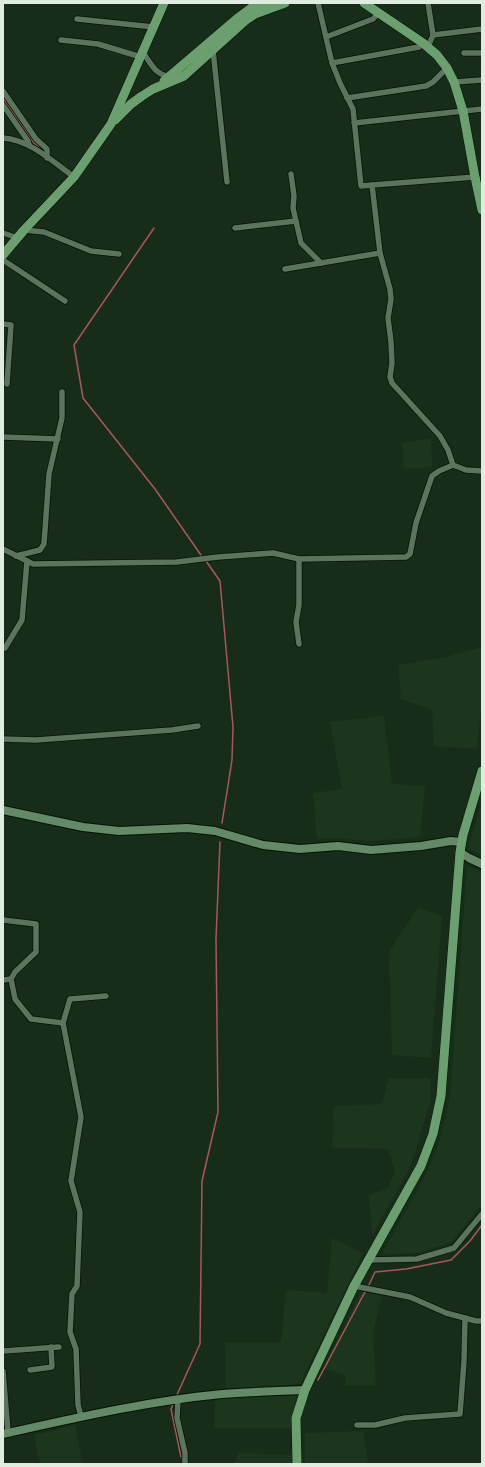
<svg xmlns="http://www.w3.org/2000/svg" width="485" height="1467" viewBox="0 0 485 1467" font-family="'Roboto Condensed',sans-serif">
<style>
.built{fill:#1c361e}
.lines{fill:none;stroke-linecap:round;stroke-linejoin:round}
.stream{stroke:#a7585d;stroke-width:1.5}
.street-casing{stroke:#031405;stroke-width:7}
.secondary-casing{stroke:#031405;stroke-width:10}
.primary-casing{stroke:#031405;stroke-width:10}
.street{stroke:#5c735d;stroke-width:5.5}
.secondary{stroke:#648966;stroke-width:8}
.primary{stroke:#6b9f6f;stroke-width:9}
</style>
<rect width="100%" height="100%" fill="#182c1a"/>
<g class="built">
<polygon points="431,438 432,467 404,469 402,443"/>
<polygon points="482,647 482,698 477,749 434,746 432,710 401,699 398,665 446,657"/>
<polygon points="384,716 392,784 425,786 420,837 371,841 338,838 317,839 313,793 342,789 330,722"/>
<polygon points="482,801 482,855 468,849"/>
<polygon points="467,866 482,872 482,1205 450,1243 416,1253 382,1254 429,1169 441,1136 450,1097"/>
<polygon points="418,908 442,916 431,1058 392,1055 389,952"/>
<polygon points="389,1078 430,1078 431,1099 411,1165 372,1236 369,1195 389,1187 395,1170 388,1149 332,1148 334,1106 382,1104"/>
<polygon points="332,1238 363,1253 300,1384 226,1390 225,1342 281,1342 286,1290 327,1293"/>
<polygon points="361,1292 382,1296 373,1333 376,1386 345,1386 346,1375 323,1369"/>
<polygon points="298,1395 292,1418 292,1428 214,1428 215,1398"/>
<polygon points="75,1425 83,1464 40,1464 34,1435"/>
<polygon points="363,1431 368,1464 305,1464 305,1433"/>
<polygon points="238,1453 293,1455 293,1464 234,1464"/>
</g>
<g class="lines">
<g class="stream">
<polyline points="3,98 34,143 39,147"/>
<polyline points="154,228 74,345 83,398 155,489 203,558"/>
<polyline points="206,561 220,581 233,727 232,760 222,823"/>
<polyline points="368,1287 375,1272 406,1269 451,1260 470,1241 482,1225"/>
<polyline points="318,1380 366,1290"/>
<polyline points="176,1397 200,1344 202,1181 218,1112 216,938 220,842"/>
<polyline points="174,1402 171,1409 181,1457"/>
</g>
<g class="street-casing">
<g id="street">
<polyline points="318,3 332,63 340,83 353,109 361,186 372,185"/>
<polyline points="428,3 433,35 428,47"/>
<polyline points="77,19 154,27"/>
<polyline points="433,35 482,29"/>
<polyline points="326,37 373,19 378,13"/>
<polyline points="61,40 98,44 141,57"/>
<polyline points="213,50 227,182"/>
<path d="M143,52c7,11 14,25 28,24"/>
<polyline points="464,53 482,53"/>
<polyline points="332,63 419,47 423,43"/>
<polyline points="454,82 482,80"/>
<polyline points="3,91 36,139 47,149 47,158"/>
<polyline points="347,98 426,86 433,82 447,68"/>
<polyline points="3,105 28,141 29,145"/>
<polyline points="354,123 482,109"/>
<path d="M3,138c27,2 49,23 71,39"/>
<polyline points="291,174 294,196 293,208 301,243 321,263"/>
<polyline points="235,228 296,221"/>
<polyline points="24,230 44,232 91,251 119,254"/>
<polyline points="3,233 18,238"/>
<polyline points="3,260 65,301"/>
<polyline points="285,269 380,253"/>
<polyline points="3,324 11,325 7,384"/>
<polyline points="3,437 58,439"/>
<polyline points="453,465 448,450 440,436 392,383 390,377 392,363 391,342 388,318 391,299 390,289 380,253 372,185 475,177"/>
<polyline points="3,549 33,564 177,562 218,557 273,553 299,559 406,557 410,554 416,523 432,476 439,471 453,465 466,470 482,471"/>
<polyline points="16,556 40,550 44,544 49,474 62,418 62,392"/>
<polyline points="299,559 299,605 296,622 299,644"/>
<polyline points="5,648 22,620 27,561"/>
<polyline points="3,739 36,740 172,730 198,726"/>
<polyline points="3,920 36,924 36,952 15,972 11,979 15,999 31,1019 63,1023 70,999 106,996"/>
<polyline points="3,980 11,979"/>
<polyline points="63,1023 81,1117 71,1181 80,1212 77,1286 72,1294 70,1332 76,1349 78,1405 81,1416"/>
<polyline points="369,1260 417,1259 454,1248 482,1214"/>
<polyline points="354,1286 410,1297 446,1313 476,1321 482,1321"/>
<polyline points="3,1351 59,1347"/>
<polyline points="30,1370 52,1367 51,1347"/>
<polyline points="3,1371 8,1432"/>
<polyline points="178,1400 177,1418 185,1453 185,1464"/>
<polyline points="357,1425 375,1425 405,1418 460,1414 464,1361 465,1318"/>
</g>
</g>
<g class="secondary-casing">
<g id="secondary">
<polyline points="3,810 83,827 119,831 187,828 215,831 263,845 300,849 338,846 371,850 421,846 451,841 462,842"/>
<polyline points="460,852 469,858 482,864"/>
<path d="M3,1434c72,-16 145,-33 219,-40 28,-2 55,-3 83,-4"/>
</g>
</g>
<g class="primary-casing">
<g id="primary">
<polyline points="364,3 423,43 437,55 447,68 454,82 463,111 475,177 482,210"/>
<polyline points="164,81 239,17 251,8 264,4"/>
<polyline points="115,120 131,104 142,96 153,89 184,76 246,20 255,14 285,3"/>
<polyline points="3,255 24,230 74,177 111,124 164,3"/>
<polyline points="297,1464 296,1418 305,1390 354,1286 421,1166 433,1134 441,1096 460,852 463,835 482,771"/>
</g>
</g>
<use href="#street" class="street"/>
<use href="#secondary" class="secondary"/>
<use href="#primary" class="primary"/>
</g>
<rect width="485" height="1467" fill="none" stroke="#e0ece0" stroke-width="8"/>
</svg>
